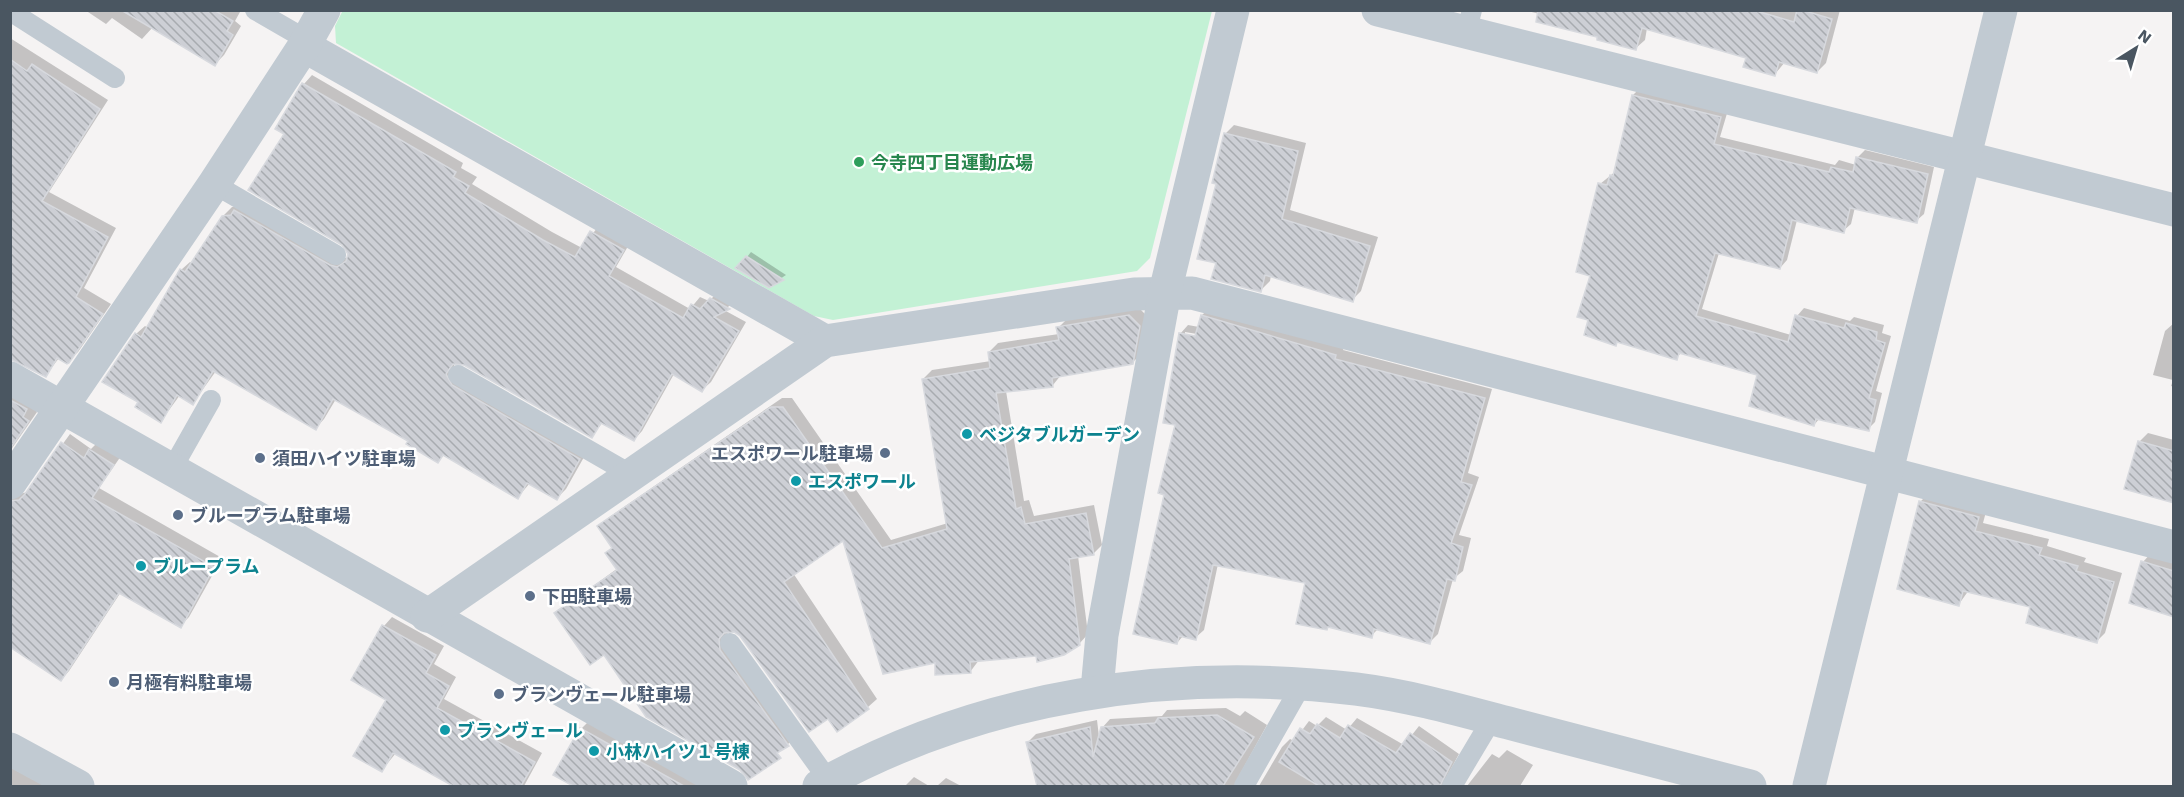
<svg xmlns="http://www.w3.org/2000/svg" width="2184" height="797" viewBox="0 0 2184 797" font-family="'Work Sans','Noto Sans JP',sans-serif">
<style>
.pitch{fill:#c3f1d5}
.shadow{fill:#0003;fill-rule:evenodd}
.building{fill:url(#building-back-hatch);stroke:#d7d9de;stroke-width:1.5}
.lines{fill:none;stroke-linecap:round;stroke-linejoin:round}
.service{stroke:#c1cad2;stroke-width:20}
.minor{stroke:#c1cad2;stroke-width:33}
.tertiary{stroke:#c1cad2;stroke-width:33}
.leisure-dot{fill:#2e9e5b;stroke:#fff;stroke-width:2}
.culture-dot{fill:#0f9aa8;stroke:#fff;stroke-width:2}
.service-dot{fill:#5c6f8a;stroke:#fff;stroke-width:2}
.labels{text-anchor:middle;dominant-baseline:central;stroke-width:5;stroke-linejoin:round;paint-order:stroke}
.leisure-label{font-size:18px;font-weight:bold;fill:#27864d;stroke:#fff;text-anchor:start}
.culture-label{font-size:18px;font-weight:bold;fill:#0d838f;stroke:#fff;text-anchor:start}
.service-label{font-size:18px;font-weight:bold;fill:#4e5e75;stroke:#fff;text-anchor:start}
</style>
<defs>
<pattern id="building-back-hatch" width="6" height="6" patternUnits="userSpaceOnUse" patternTransform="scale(1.5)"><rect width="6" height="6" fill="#cdcfd5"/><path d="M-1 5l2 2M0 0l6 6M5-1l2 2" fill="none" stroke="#a8abb0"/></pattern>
</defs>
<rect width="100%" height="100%" fill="#f5f3f3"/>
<polygon class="pitch" points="343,10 1212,11 1150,258 1137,271 833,320 814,316 336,43 335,26"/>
<g class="shadow">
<polygon points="85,10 237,10 240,12 235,21 241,26 224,55 215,64 153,27 142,39 112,18 106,24"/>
<polygon points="1524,10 1840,10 1826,63 1817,72 1785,62 1775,74 1747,57 1647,28 1645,40 1636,48 1570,22"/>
<polygon points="10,38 108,100 49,192 116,228 84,288 111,304 78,352 68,361 59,358 46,375 10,358"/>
<polygon points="312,75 463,163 461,168 477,177 472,184 552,232 582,248 600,224 631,241 616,267 690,309 700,297 709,301 720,290 737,300 724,310 746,322 711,382 702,390 674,374 642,431 634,440 603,422 592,436 464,363 455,363 454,366 460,377 588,450 566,489 557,498 530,483 518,497 445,454 438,461 410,441 336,399 324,419 316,428 216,371 193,403 180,395 161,421 140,402 136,334 145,326 148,328 181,270 190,262 192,263 223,216 232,207 240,207 340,258 348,258 348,249 286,133 277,128 304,84"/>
<polygon points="1640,88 1728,110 1720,137 1835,165 1839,160 1856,165 1858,157 1865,150 1934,167 1924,214 1916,221 1855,207 1851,224 1843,231 1797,220 1787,260 1780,268 1719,253 1702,309 1791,335 1797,316 1804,308 1850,321 1854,317 1884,325 1882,333 1891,336 1876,391 1882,393 1875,422 1868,429 1820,418 1814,425 1759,374 1682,352 1676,358 1618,341 1616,344 1590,319 1600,184 1616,171 1633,95"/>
<polygon points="1234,125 1306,143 1290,210 1378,237 1361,291 1352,300 1271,275 1270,281 1261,290 1218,262 1218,183 1225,134"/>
<polygon points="751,252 786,275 769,286 747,257"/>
<polygon points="1138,307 1148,317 1141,354 1132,363 1061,375 1053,385 1006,391 1024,501 1029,500 1034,516 1094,505 1102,545 1093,554 1078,556 1088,634 1079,644 1037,654 979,660 970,672 936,662 844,539 793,573 877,699 868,707 828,717 741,635 735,630 727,631 729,641 797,736 788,744 605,653 556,613 618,568 613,547 599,527 608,518 782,398 792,398 891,540 948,523 923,379 932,370 991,361 989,352 998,343 1059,334 1058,328 1067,319"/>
<path d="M1211,307l133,40 -1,3 149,39 -24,84 11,4 -20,58 12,3 -8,33 -10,8 -15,55 -8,8 -52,-13 -7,7 -41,-10 -3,3 -20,-47 -89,-18 -14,66 -9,8 -12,-2 -6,7 -11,-149 10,-70 4,-90 8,-9 11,2 3,-12zM1185,332l18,3 -1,3 -17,-3z"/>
<polygon points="2174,323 2174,387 2171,386 2173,380 2153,375 2165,331"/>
<polygon points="10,384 37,412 10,451"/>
<polygon points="2148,433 2174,440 2174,501 2126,488 2140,441"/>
<polygon points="70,434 91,449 99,441 121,456 99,488 222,558 189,617 180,626 121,592 69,671 61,680 10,625 10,491 19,494 28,492"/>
<polygon points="1930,492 1987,508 1983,523 2049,539 2047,546 2086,558 2084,562 2122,573 2105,633 2096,642 2032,606 1969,590 1959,604 1898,588 1921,501"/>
<polygon points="2151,553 2174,560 2174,616 2143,562"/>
<polygon points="392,617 444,646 434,664 456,677 444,699 542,753 524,786 456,786 396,753 382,770 388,699 353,680 384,626"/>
<polygon points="1226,708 1240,716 1245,711 1267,725 1239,776 1246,786 1038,786 1028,742 1036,734 1097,720 1099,737 1102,728 1110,719 1162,716 1167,710"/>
<polygon points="1326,717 1347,730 1357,718 1404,745 1419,726 1459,754 1447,776 1453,786 1259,786 1282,747 1290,739 1294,741 1309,721 1317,726"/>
<polygon points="590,720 700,786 576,786 555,775 581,729"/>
<polygon points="1507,750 1533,765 1520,786 1467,786 1492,754 1499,758"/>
<polygon points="10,767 45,786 10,786"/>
<polygon points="914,777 929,786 905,786"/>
<polygon points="946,778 961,786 937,786"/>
</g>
<g class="building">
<polygon points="121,10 214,10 233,21 227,31 233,35 215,66"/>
<polygon points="1538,10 1753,10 1794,22 1797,10 1802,10 1832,19 1817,73 1779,62 1775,76 1743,67 1746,58 1642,28 1636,50 1597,40 1597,37 1536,22"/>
<polygon points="10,59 27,71 32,64 100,109 42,201 108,237 76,297 103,314 69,363 67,364 57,358 46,377 10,359"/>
<polygon points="302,83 456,172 453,177 469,186 465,193 543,240 575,257 590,231 624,250 609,276 683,318 691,304 700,309 710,298 730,309 714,317 739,331 702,392 672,374 634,441 601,423 592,438 464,365 453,364 446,374 452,385 580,459 557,500 527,483 518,499 443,455 438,463 406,444 408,441 333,399 316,430 213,371 193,405 177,395 161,423 135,407 138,402 102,382 135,333 141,337 180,269 185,272 222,216 231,215 234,210 330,265 337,267 346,261 348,254 342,245 248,190 284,134 275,129"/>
<polygon points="1632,95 1721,117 1714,144 1829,172 1831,167 1853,172 1856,157 1928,174 1917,223 1850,208 1844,233 1792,220 1780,269 1715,253 1696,316 1788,342 1795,315 1844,328 1846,323 1877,332 1876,340 1885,343 1869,398 1876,400 1869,431 1816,419 1814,426 1749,406 1757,375 1679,353 1677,360 1617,342 1616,346 1584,335 1588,320 1577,317 1590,276 1576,272 1598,183 1607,185 1610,175 1613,176"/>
<polygon points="1224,133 1298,151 1282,219 1370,246 1353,302 1265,275 1261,292 1211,279 1216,263 1197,259 1216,184 1212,183"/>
<polygon points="746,256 784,280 769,288 735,268"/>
<polygon points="1129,315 1140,326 1133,364 1052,378 1053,387 996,393 1016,509 1021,507 1025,524 1086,513 1094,555 1069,559 1080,645 1064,655 1037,662 1036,656 970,662 971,673 935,675 935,663 883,674 843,541 784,582 869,709 837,732 828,719 809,732 740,636 734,632 724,633 719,639 720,650 789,746 777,753 781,758 748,780 740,770 646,717 604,655 590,665 554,613 617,570 605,553 612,548 597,526 771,407 783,407 882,548 947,529 922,379 990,368 988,352 1059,340 1056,327"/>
<polygon points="1201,315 1336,355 1335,359 1485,398 1461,482 1472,485 1451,543 1463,547 1455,581 1447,579 1430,644 1374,629 1372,638 1328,627 1327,630 1296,624 1305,583 1213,565 1196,640 1179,636 1177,644 1133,634 1164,495 1158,493 1175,425 1163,423 1179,333 1195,336"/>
<polygon points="10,400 27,409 23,417 29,421 10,449"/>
<polygon points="2138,441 2174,451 2174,503 2124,489"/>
<polygon points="61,442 84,458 89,449 114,465 92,498 214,567 181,628 119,593 61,681 10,647 10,501 19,500 25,494"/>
<polygon points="1919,501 1979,517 1975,531 2042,548 2039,555 2078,566 2076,571 2114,582 2097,643 2026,623 2030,607 1963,591 1959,606 1897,589"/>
<polygon points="2141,561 2174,571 2174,617 2129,603"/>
<polygon points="382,625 436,655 426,673 449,686 437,708 535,762 521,786 453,786 393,753 382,772 353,756 386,700 351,680"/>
<polygon points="1217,715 1254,737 1223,786 1037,786 1026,742 1090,727 1093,757 1101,727 1155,723 1158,718"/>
<polygon points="1317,724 1340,738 1348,725 1396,753 1410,733 1452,762 1440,786 1319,786 1279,762 1300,728 1310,734"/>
<polygon points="580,728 684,786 573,786 553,775"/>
</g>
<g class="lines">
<g class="service">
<polyline points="255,10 307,40"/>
<polyline points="10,11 115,78"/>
<polyline points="1466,33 1472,10"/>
<polyline points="214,184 336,255"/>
<polyline points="458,375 632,475"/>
<polyline points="172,469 211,400"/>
<polyline points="730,643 829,781"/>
<polyline points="1244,786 1302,684"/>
<polyline points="1452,786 1492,719"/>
</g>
<g class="minor">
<polyline points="1378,10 2174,210"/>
<polyline points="304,46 825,341"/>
<polyline points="10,378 731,786"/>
<polyline points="10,483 214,184 304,46 324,10"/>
<polyline points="427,616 825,341 1134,294 1192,293 2174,547"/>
<polyline points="1097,690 1102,635 1165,292 1233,10"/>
<polyline points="10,749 78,786"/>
<polyline points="1809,786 2001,10"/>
</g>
<path class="tertiary" d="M819,786c164,-91 352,-119 537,-97 55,7 107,22 160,36 78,20 156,40 234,61"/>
</g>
<circle class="leisure-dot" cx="859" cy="162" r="6"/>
<g class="culture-dot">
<circle cx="967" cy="434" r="6"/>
<circle cx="796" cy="481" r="6"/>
<circle cx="141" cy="566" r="6"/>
<circle cx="445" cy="730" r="6"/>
<circle cx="594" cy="751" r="6"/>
</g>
<g class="service-dot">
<circle cx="885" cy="453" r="6"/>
<circle cx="260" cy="458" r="6"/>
<circle cx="178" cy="515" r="6"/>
<circle cx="530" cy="596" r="6"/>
<circle cx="114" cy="682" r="6"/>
<circle cx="499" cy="694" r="6"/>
</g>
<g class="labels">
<g class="leisure-label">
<text x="871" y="162">今寺四丁目運動広場</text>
</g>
<g class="culture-label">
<text x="979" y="434">ベジタブルガーデン</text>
<text x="808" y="481">エスポワール</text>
<text x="153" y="566">ブループラム</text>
<text x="457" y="730">ブランヴェール</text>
<text x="606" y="751">小林ハイツ１号棟</text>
</g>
<g class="service-label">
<text x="873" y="453" text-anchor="end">エスポワール駐車場</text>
<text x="272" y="458">須田ハイツ駐車場</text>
<text x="190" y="515">ブループラム駐車場</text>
<text x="542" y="596">下田駐車場</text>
<text x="126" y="682">月極有料駐車場</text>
<text x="511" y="694">ブランヴェール駐車場</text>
</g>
</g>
<rect width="2184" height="797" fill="none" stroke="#4a5661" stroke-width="24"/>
<g transform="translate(2136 48) rotate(37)" stroke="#ffffff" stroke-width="4.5" paint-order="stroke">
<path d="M0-4.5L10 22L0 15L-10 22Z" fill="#4a5661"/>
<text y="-9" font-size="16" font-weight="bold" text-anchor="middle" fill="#4a5661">N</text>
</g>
</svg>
